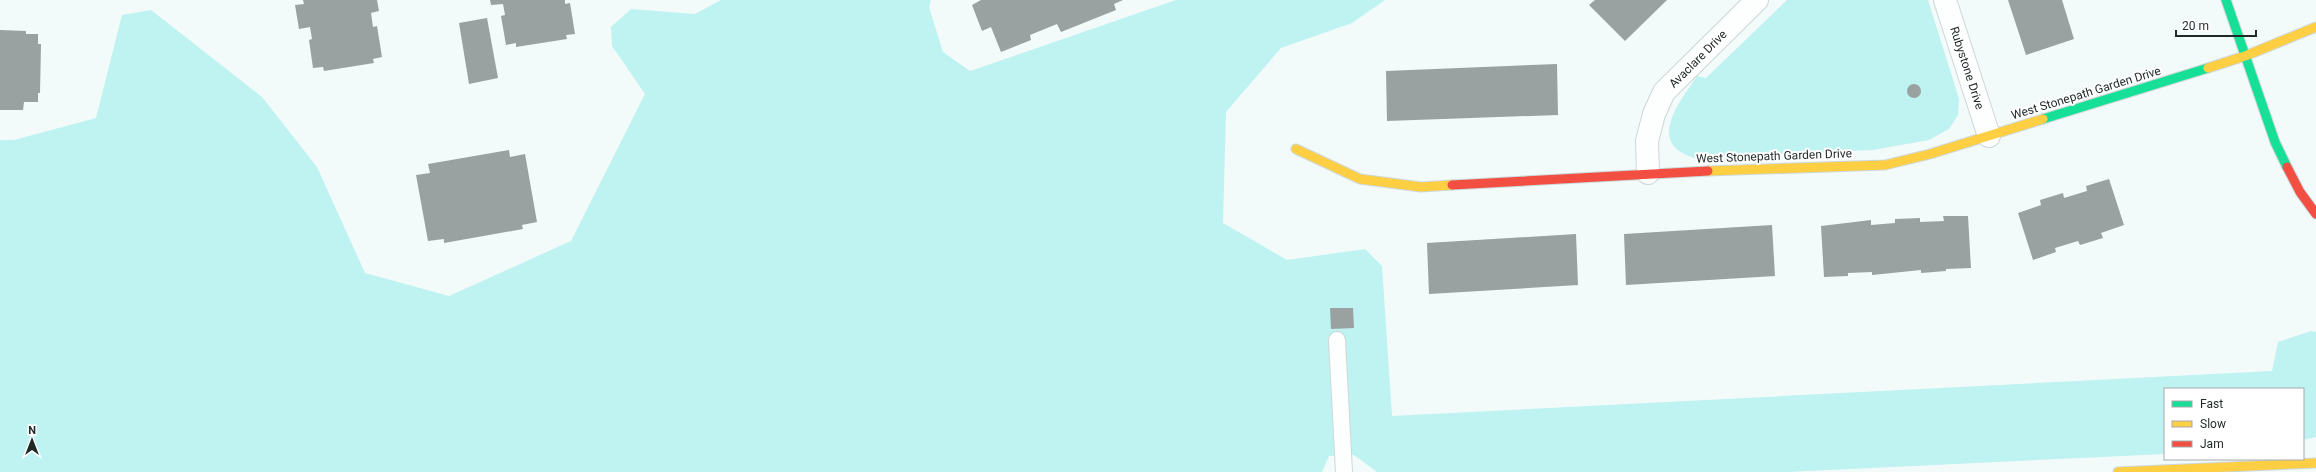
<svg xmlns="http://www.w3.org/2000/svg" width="2316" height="472" viewBox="0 0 2316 472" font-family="Roboto,sans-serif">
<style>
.green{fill:#bff3f1}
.building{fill:#99a1a1}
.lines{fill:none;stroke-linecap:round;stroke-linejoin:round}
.lane-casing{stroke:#ced7d7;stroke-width:18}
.street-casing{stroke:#ced7d7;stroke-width:24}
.fast-casing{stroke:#ced7d7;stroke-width:11}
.slow-casing{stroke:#ced7d7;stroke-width:11}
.jam-casing{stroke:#ced7d7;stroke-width:11}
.lane{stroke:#fdfefe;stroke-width:16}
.street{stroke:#fdfefe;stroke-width:22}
.fast{stroke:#16e098;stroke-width:9}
.slow{stroke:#ffcf43;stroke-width:9}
.jam{stroke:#f24e42;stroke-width:9}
.labels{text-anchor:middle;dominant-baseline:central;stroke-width:4;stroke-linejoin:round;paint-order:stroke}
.street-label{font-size:12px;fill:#1f2928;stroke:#fff}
</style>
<rect width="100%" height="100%" fill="#f2fafa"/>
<g class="green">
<polygon points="721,0 931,0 929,7 943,52 970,71 1176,0 1385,0 1352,23 1281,48 1226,112 1223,223 1287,260 1365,249 1382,266 1392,416 2272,371 2278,342 2311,331 2316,332 2316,437 2303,440 2303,389 2165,389 2165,454 1788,472 1377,472 1354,455 1329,456 1322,472 0,472 0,140 14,140 96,118 122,15 151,10 262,97 317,167 365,273 449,296 571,241 645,94 612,46 611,27 631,9 695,14"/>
<path d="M1787,0h141l31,99 -1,16 -9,14 -20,11 -56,10 -179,8c-5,-2 -11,-4 -15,-7 -26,-19 6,-56 18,-75l9,2z"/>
</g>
<g class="building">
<polygon points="303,0 377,0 379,11 371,13 373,27 377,26 382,57 373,59 374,63 324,71 323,67 313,68 309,40 312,39 310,27 299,29 295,5 304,4"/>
<polygon points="490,0 565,0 565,4 570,3 575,34 566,35 567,39 516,47 516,43 506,45 501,16 505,15 503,4 491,5"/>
<polygon points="981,0 1123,0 1114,4 1116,10 1061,32 1057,24 1030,35 1031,40 1001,52 991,27 982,31 972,5"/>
<polygon points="1595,0 1667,0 1625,41 1589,5"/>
<polygon points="2008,0 2062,0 2074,39 2026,55"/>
<polygon points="487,18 498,78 469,84 459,23"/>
<polygon points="0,30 26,31 26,34 38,34 38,44 41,44 40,93 38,93 38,102 24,102 23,110 0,110"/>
<polygon points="1557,64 1558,115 1387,121 1386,71"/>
<circle cx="1914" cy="91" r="7"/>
<polygon points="509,150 510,157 525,154 537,222 522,225 523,229 444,243 444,239 428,241 416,175 430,173 428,164"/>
<polygon points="2109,179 2124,225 2101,233 2103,238 2080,245 2078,241 2055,248 2056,252 2033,260 2018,213 2041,205 2040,200 2063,193 2064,198 2087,191 2086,186"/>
<polygon points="1943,216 1968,216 1971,268 1946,269 1946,271 1921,273 1921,270 1872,275 1872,272 1848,273 1848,276 1824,277 1821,226 1871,220 1871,225 1895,223 1895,219 1920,218 1920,222 1944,221"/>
<polygon points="1772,225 1775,276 1626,285 1624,234"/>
<polygon points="1576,234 1578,285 1429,294 1427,243"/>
<polygon points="1330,308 1353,308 1354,328 1331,329"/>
</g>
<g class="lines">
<g class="lane-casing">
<polyline id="lane" points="1337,340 1344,472"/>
</g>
<g class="street-casing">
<g id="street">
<polyline points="1945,0 1989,136"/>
<polyline points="1648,173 1647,141 1654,114 1664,92 1757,0"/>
</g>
</g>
<g class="fast-casing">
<g id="fast">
<polyline points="2226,0 2275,142 2287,167"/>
<polyline points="2043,119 2208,68"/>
</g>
</g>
<g class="slow-casing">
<g id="slow">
<polyline points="2208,68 2245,56 2316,27"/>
<polyline points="1296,149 1360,179 1421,187 1452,185"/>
<polyline points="1708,171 1885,165 1930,154 2043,119"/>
<polyline points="2118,472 2316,463"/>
</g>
</g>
<g class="jam-casing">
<g id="jam">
<polyline points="2287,167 2300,192 2316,214"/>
<polyline points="1452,185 1708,171"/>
</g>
</g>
<use href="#lane" class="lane"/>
<use href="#street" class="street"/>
<use href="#fast" class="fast"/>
<use href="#slow" class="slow"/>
<use href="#jam" class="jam"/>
</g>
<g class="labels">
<g class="street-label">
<text transform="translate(1698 59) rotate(-45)">Avaclare Drive</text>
<text transform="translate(1967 68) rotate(72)">Rubystone Drive</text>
<text transform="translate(2086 93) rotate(-17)">West Stonepath Garden Drive</text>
<text transform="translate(1774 156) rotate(-2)">West Stonepath Garden Drive</text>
</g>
</g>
<rect x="2164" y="388" width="140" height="72" fill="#ffffff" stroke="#a5a9a9"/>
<rect x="2172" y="401" width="20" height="6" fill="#16e098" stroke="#a5a9a9"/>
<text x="2200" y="408" font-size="12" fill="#1f2928">Fast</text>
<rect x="2172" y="421" width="20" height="6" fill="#ffcf43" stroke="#a5a9a9"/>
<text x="2200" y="428" font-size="12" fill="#1f2928">Slow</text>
<rect x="2172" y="441" width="20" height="6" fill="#f24e42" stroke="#a5a9a9"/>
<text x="2200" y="448" font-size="12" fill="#1f2928">Jam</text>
<g transform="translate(32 440)" stroke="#ffffff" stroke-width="3" paint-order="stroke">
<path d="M0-3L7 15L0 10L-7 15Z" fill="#1f2928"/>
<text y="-6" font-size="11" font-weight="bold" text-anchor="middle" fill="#1f2928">N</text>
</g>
<path d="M2176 30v6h80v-6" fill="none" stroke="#1f2928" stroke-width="2"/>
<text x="2182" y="30" font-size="12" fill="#1f2928" stroke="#ffffff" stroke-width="3" paint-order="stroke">20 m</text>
</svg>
